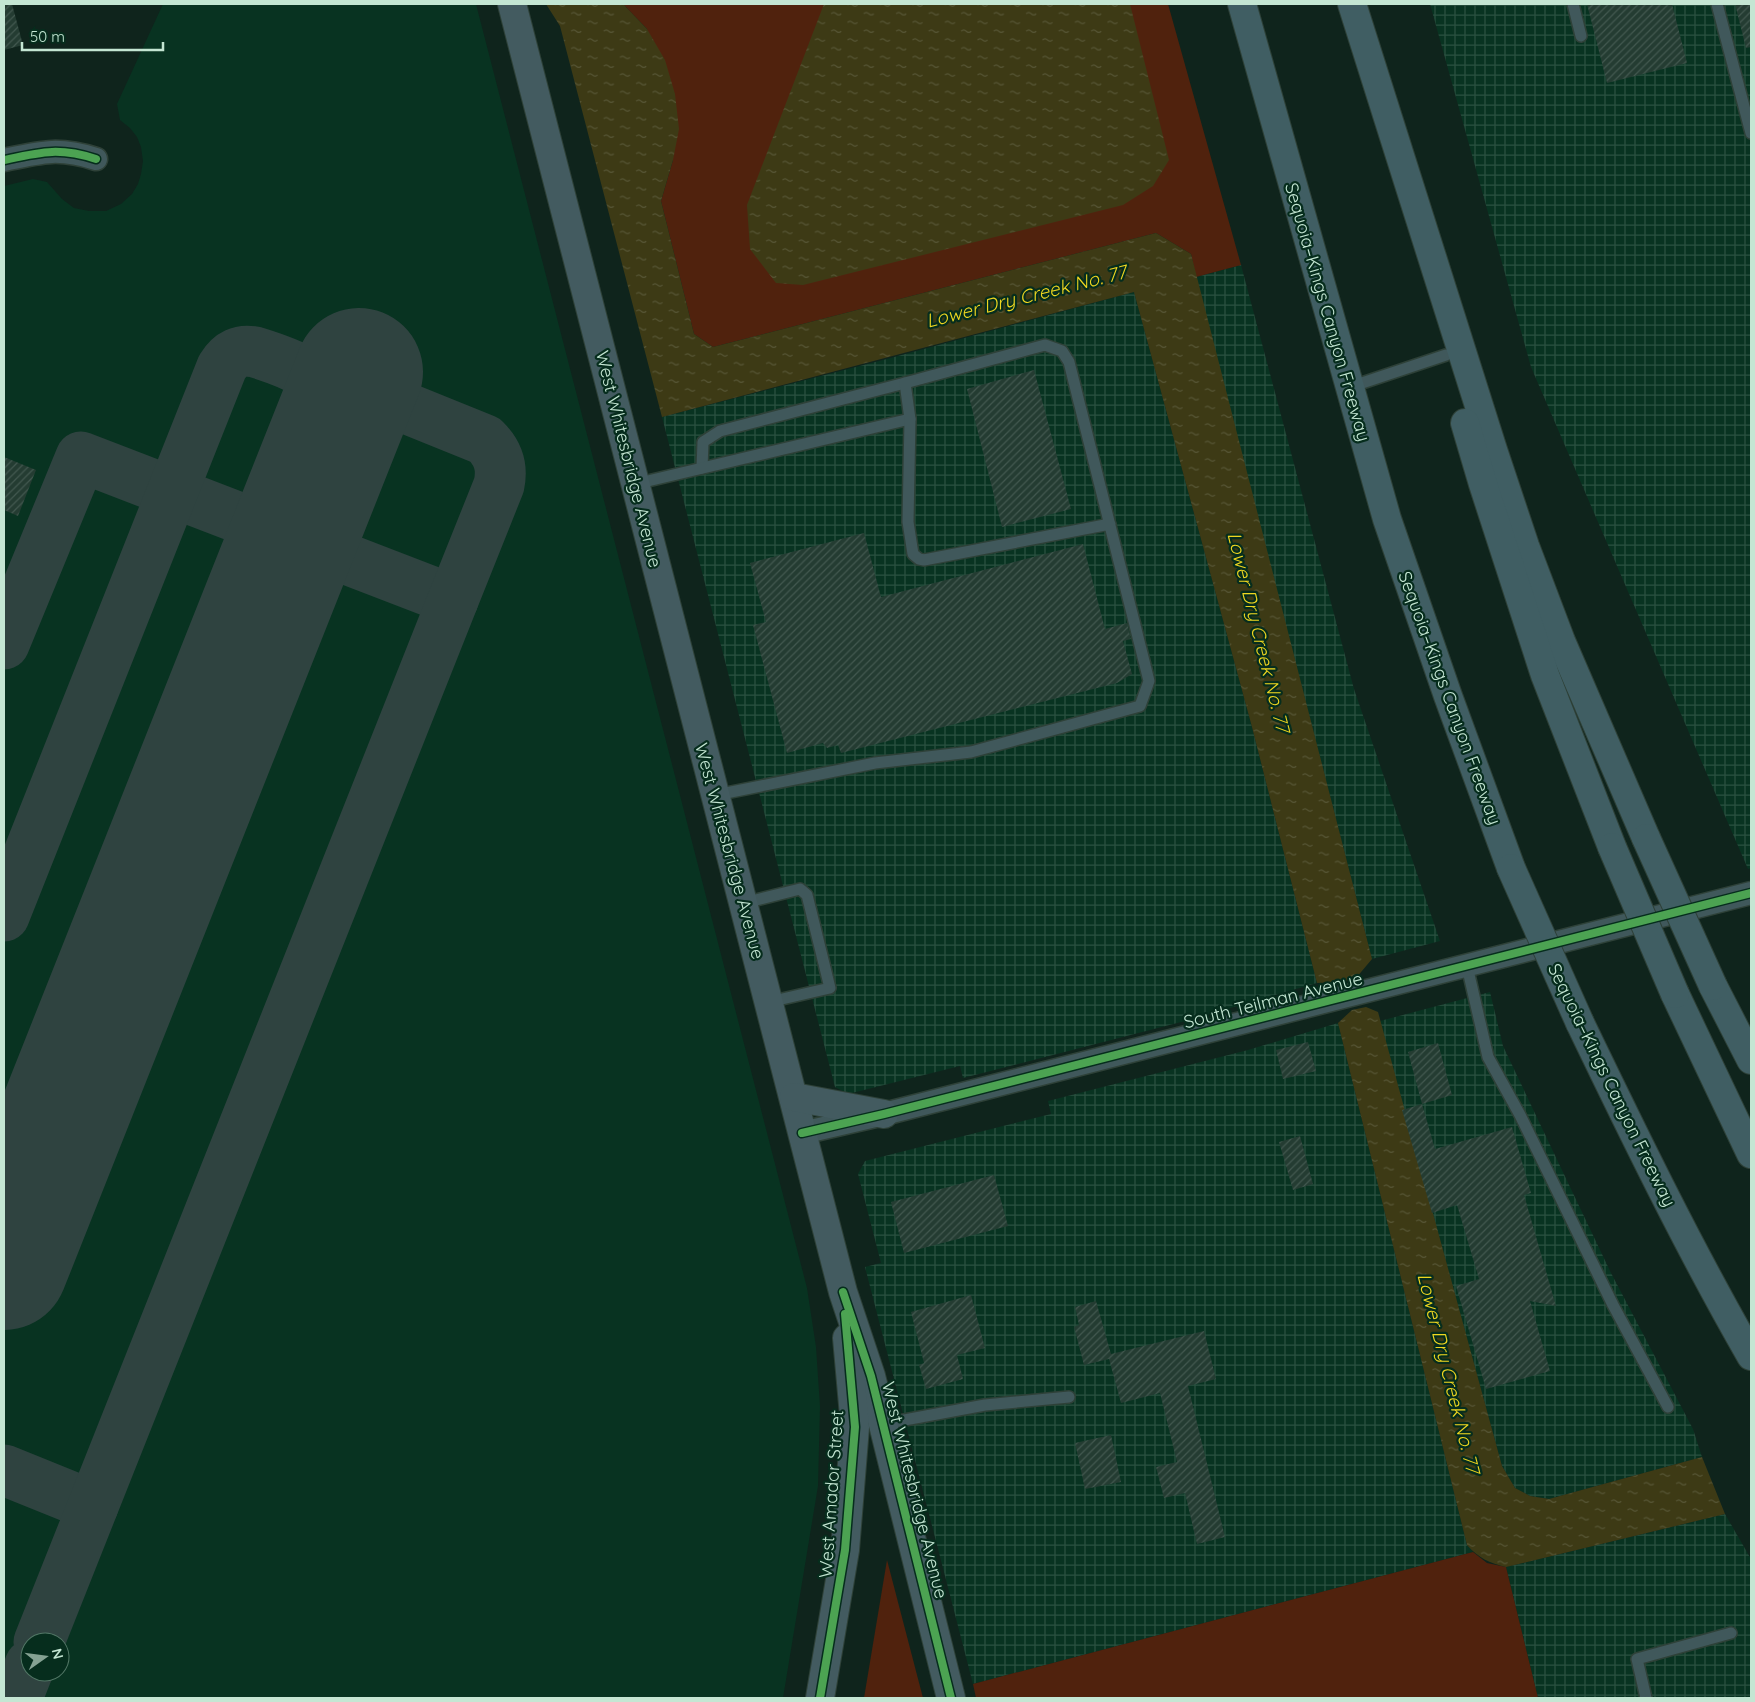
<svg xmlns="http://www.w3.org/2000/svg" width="1755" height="1702" viewBox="0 0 1755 1702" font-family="Quicksand,sans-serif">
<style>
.built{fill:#083321;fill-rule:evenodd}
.industrial{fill:url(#industrial-grid)}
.green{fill:#50220d}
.water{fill:url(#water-ripples)}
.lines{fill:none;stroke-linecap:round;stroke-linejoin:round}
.taxiway{stroke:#2f4340;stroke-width:51}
.runway{stroke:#2f4340;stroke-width:128}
.building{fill:url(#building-hatch)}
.lane-casing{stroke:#2e4138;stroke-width:14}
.street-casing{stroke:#2e4138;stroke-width:25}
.secondary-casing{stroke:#2e4138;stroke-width:30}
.highway-casing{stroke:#2e4138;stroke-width:30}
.lane{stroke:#40585b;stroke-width:11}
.street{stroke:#40585b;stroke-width:22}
.secondary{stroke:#435b60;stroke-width:28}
.highway{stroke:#405e63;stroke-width:28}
.highway-bridge-casing{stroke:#2e4138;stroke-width:30;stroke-linecap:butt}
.highway-bridge{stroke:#405e63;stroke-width:28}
.cycleway-casing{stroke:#062d1d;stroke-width:11}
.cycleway{stroke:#4ca352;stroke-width:8}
.labels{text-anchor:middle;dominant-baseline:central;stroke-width:4.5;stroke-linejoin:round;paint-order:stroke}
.street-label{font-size:18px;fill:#c4e6d3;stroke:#062d1d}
.water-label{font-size:19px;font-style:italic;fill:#efd720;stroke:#062d1d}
</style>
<defs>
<pattern id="industrial-grid" width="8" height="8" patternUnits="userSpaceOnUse" patternTransform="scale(1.25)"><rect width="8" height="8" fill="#083321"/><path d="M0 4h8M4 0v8" fill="none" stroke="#2a5140"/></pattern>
<pattern id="water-ripples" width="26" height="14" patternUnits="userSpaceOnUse" patternTransform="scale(1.25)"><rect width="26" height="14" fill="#3d3a15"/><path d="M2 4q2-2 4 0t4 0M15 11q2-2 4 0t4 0" fill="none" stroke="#575636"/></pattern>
<pattern id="building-hatch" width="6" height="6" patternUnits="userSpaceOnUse" patternTransform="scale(1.25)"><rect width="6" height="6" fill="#243c32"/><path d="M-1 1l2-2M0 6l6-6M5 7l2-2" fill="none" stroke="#42584f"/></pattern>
</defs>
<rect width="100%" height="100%" fill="#0f241c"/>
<path class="built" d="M163,4h313l331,1284 9,59 4,59 -2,80 -35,212h-779v-1512l29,-7 14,3 15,17 12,9 15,3h17l15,-7 11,-10 6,-10 3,-10 2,-13 -2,-14 -4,-10 -7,-9 -10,-8 -3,-16zM30,1642h30v30h-30z"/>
<g class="industrial">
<polygon points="1430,4 1751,4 1751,868 1748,869 1531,367"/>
<polygon points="1241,265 1354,689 1440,941 1372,959 1196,277"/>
<polygon points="1134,292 1252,727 1317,983 1185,1021 963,1078 960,1066 848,1094 835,1087 662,417 887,359"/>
<polygon points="1490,992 1503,1046 1611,1273 1693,1429 1702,1457 1549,1499 1530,1496 1515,1488 1502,1466 1380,1021"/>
<polygon points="1338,1023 1467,1545 1473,1552 973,1684 865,1267 881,1263 858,1174 865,1161 1051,1114 1048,1101 1248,1050"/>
<polygon points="1725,1514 1751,1559 1751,1698 1538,1698 1506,1567"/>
</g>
<g class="green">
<polygon points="623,4 1168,4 1241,265 1196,277 1191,254 1156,233 713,347 694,334 661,201 673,160 647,29"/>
<polygon points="1473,1552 1487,1563 1506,1567 1538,1698 976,1698 973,1684"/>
<polygon points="887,1560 923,1698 864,1698"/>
</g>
<g class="water">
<polygon points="546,4 623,4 647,29 665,60 675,94 679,129 673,160 661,201 694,334 713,347 1156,233 1191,254 1372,959 1356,978 1342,982 1317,983 1252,727 1134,292 662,417 560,26"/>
<polygon points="824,4 1130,4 1169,160 1153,186 1123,205 803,285 776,283 750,249 747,205"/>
<path d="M1366,1007l12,5 124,454 13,22 15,8 19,3 153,-42 23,57 -219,53c-16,-4 -28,-9 -39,-22l-129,-522 14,-13z"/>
</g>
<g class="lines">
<g class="taxiway">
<polyline points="4,644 81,457 453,600"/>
<path d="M4,916l218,-549c8,-13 18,-18 33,-15 29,9 81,25 80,62 0,10 -3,21 -5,31"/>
<polyline points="4,1470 93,1506"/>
<path d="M39,1642l414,-1042 46,-115c4,-19 -1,-32 -14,-45l-94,-38c-37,-9 -46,15 -61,43"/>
<polyline points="17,1698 30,1665"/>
</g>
<polyline class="runway" points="4,1266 359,372"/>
</g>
<g class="building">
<polygon points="4,4 12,4 23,45 4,50"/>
<polygon points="1587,4 1672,4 1687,63 1607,83"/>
<polygon points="1735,4 1751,4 1751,47 1746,48"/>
<polygon points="1034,370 1071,509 1002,527 967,389"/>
<polygon points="4,457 36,470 18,516 4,510"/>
<polygon points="864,533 881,597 1083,544 1105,629 1127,623 1131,639 1123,641 1132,674 1117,683 841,753 838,745 827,748 823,743 787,753 753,625 766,622 750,563"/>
<polygon points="1308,1042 1316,1071 1283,1079 1276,1050"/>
<polygon points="1438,1043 1452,1095 1422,1104 1408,1052"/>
<polygon points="1422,1104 1435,1149 1512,1127 1531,1193 1524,1195 1556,1306 1530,1301 1550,1371 1486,1389 1456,1286 1479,1279 1457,1205 1432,1213 1402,1110"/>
<polygon points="1300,1136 1313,1184 1293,1190 1279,1142"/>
<polygon points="994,1175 1008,1226 904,1253 891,1202"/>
<polygon points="971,1295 985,1348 957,1355 963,1379 926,1389 919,1365 924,1363 911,1312"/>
<polygon points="1096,1301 1111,1354 1204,1331 1216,1379 1188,1386 1225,1537 1197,1544 1185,1493 1164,1498 1156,1467 1177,1462 1160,1393 1121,1403 1109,1359 1084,1365 1074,1327 1079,1325 1075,1307"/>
<polygon points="1111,1435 1121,1482 1085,1489 1075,1443"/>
</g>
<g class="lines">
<g class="lane-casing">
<g id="lane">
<polyline points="1573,4 1581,36"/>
<polyline points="1717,4 1751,133"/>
<polyline points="1350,387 1446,355"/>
<polyline points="702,468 703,442 720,431 905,383"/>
<polyline points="635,484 910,419"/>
<polyline points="716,795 875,763 971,752 1140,706 1149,681 1069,362 1062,351 1045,345 905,383 910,419 908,522 913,554 919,559 924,560 1110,524"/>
<polyline points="744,903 800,889 807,895 830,988 769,1002"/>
<polyline points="1467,966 1488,1057 1520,1115 1613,1305 1668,1407"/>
<polyline points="883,1424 985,1405 1069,1397"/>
<polyline points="1646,1698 1637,1659 1731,1633"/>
</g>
</g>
<g class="street-casing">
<g id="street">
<path d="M4,160c37,-8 55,-13 92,-1"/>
<polyline points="802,1133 884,1114 1751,893"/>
</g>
</g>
<g class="secondary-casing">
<g id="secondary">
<polyline points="512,4 843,1292 871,1376 951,1698"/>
<polyline points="794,1097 884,1114"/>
<polyline points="820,1698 845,1550 855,1427 847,1338"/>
</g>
</g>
<g class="highway-casing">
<g id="highway">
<polyline points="1242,4 1387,519 1448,696 1511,868"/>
<polyline points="1352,4 1493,450 1525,546 1561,641 1646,838"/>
<polyline points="1465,423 1483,484 1545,675 1612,847"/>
<polyline points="1713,986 1751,1060"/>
<polyline points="1675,994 1751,1154"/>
<path d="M1580,1023c54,112 109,225 171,333"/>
</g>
</g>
<use href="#lane" class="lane"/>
<use href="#street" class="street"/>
<use href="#secondary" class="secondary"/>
<use href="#highway" class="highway"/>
<g class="highway-bridge-casing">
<g id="highway-bridge">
<polyline points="1646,838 1713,986"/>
<polyline points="1612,847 1675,994"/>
<polyline points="1511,868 1580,1023"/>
</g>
</g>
<use href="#highway-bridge" class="highway-bridge"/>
<g class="cycleway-casing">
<g id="cycleway">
<path d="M4,160c37,-8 55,-13 92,-1"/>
<polyline points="802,1133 884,1114 1751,893"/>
<polyline points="843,1292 871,1376 951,1698"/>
<polyline points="820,1698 845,1550 855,1427 845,1314"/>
</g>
</g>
<use href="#cycleway" class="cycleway"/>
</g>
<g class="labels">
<g class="street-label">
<text transform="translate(1328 312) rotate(74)">Sequoia–Kings Canyon Freeway</text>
<text transform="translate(629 459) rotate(76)">West Whitesbridge Avenue</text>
<text transform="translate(1450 698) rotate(70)">Sequoia–Kings Canyon Freeway</text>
<text transform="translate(730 851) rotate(75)">West Whitesbridge Avenue</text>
<text transform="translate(1273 1000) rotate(-14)">South Teilman Avenue</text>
<text transform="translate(1612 1085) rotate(64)">Sequoia–Kings Canyon Freeway</text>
<text transform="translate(915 1490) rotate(76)">West Whitesbridge Avenue</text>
<text transform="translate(831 1494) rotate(-86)">West Amador Street</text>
</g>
<g class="water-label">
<text transform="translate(1026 296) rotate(-14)">Lower Dry Creek No. 77</text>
<text transform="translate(1259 632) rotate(76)">Lower Dry Creek No. 77</text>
<text transform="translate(1449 1373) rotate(76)">Lower Dry Creek No. 77</text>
</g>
</g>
<rect width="1755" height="1702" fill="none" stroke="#c4e6d3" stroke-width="10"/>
<g transform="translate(45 1657) rotate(76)"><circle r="24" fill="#062d1d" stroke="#527766"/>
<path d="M0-4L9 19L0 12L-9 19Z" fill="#85a293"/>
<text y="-8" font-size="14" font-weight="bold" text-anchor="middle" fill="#c4e6d3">N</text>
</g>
<path d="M22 42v8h141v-8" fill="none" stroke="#c4e6d3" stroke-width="2.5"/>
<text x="30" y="42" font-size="15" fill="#c4e6d3" stroke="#062d1d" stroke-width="4" paint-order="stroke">50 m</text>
</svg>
